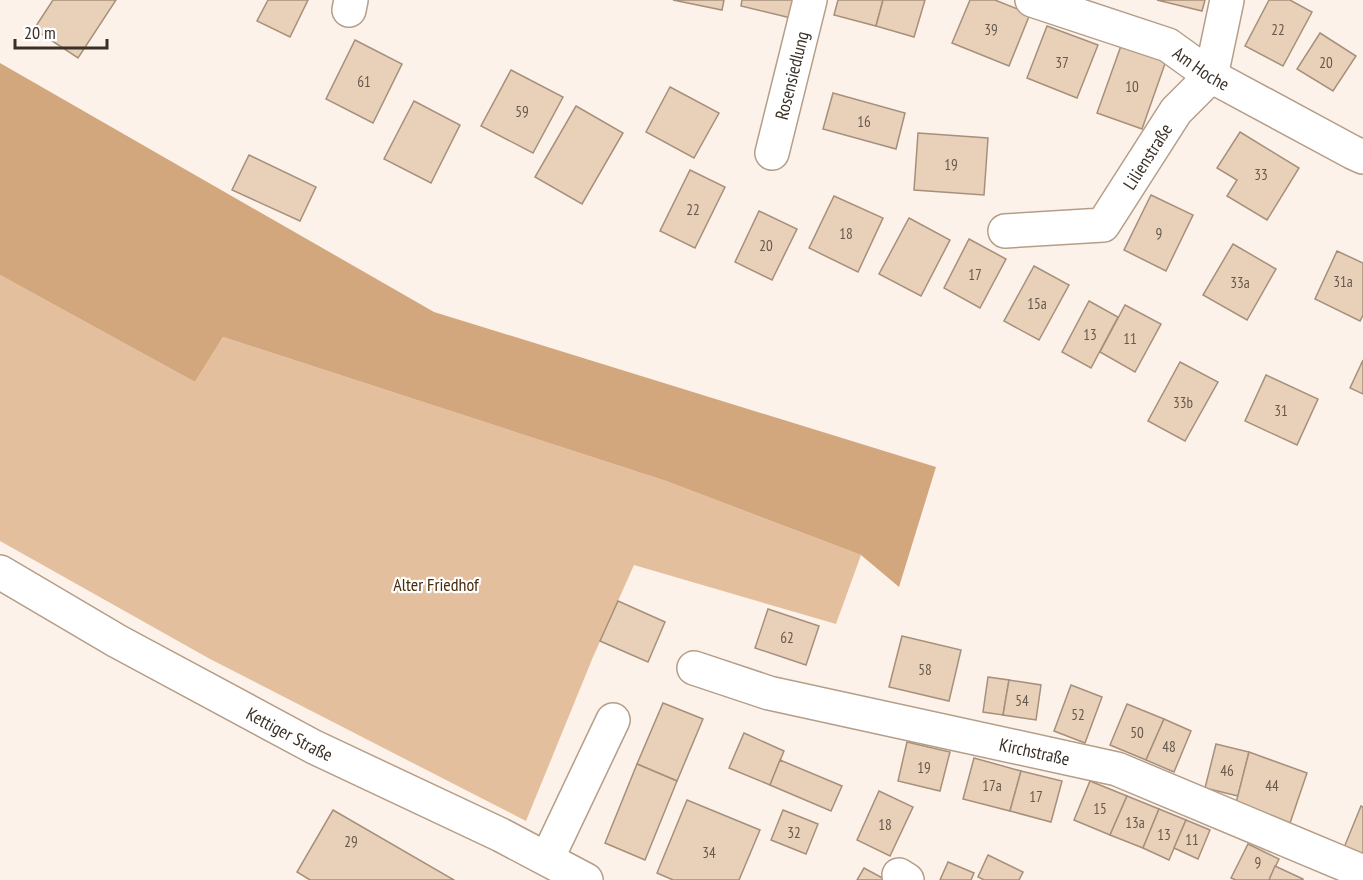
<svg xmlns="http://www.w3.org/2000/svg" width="1363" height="880" viewBox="0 0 1363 880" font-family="'PT Sans Narrow',sans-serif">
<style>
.green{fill:#e4bf9d}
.forest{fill:#d3a77e}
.building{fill:#e8d0b9;stroke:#a7907b;stroke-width:1.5}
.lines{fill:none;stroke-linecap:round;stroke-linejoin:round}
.minor-casing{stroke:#b59e88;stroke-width:36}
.minor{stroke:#fff;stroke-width:33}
.labels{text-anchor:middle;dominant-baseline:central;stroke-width:4.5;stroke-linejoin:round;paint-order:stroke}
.number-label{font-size:15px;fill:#66584c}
.street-label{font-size:18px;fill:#3a3028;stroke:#fff}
.park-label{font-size:18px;fill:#482b09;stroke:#fff}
</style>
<rect width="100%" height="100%" fill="#fcf2e9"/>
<polygon class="green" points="0,275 195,382 223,337 666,481 861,555 836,624 634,565 593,657 526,821 210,659 0,541"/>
<polygon class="forest" points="0,63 434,312 936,467 899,587 861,555 666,481 223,337 195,382 0,275"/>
<g class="building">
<polygon points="53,0 116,0 78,58 34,29"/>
<polygon points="268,0 308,0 290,37 257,21"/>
<polygon points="673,0 724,0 722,10"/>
<polygon points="742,0 795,0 791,18 741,6"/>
<polygon points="838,0 883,0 876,26 834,15"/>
<polygon points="883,0 925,0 914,37 876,26"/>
<polygon points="970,0 995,0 1030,14 1009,66 952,43"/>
<polygon points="1157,0 1205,0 1202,11"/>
<polygon points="1269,0 1290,0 1312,12 1283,66 1245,46"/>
<polygon points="1047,26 1098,45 1077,98 1027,78"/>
<polygon points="1320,33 1356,56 1333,91 1297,69"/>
<polygon points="355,40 402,64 373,123 326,99"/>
<polygon points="1122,43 1167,58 1142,129 1097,113"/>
<polygon points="511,70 563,97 533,153 481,126"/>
<polygon points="670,87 719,113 694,158 646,132"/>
<polygon points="833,93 905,113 896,149 823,129"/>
<polygon points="414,101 460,125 431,183 384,159"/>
<polygon points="576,106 623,133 582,204 535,177"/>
<polygon points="1240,132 1299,168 1267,220 1227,196 1237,180 1217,168"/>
<polygon points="918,133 988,138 984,195 914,190"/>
<polygon points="249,155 316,187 300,221 232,190"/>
<polygon points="690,170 725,187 695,248 660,231"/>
<polygon points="1151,195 1193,215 1166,271 1124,250"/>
<polygon points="834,196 883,218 858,272 809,248"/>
<polygon points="759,211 797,229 772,280 735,262"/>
<polygon points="909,218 950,240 921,296 879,274"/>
<polygon points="969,239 1006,259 980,308 944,288"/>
<polygon points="1233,244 1276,269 1247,320 1203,295"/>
<polygon points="1337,251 1363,263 1363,315 1360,321 1315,299"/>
<polygon points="1034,266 1069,285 1039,340 1004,321"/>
<polygon points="1089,301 1118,317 1091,368 1062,352"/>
<polygon points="1125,305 1161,324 1135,372 1100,352"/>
<polygon points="1363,360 1363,394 1350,388"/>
<polygon points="1180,362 1218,382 1185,441 1148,421"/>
<polygon points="1266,375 1318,399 1297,445 1245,421"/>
<polygon points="618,601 665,622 648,662 600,641"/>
<polygon points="768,609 819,626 806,665 755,648"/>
<polygon points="902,636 961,650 949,701 889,687"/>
<polygon points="988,677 1009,680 1003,715 983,712"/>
<polygon points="1009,680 1041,685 1036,720 1003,715"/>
<polygon points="1071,685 1102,697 1085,743 1054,731"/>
<polygon points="663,703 703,719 677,781 637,764"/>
<polygon points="1127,704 1164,719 1146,760 1110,745"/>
<polygon points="1164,719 1191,731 1174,772 1146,760"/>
<polygon points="744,733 784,751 770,785 729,768"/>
<polygon points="907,742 950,752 940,791 898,781"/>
<polygon points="1216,744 1249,752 1238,796 1205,788"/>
<polygon points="1249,752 1307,773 1290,823 1236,803"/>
<polygon points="974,758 1021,771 1010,811 963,799"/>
<polygon points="780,760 842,786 831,811 770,785"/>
<polygon points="637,764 677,781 645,860 605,843"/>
<polygon points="1021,771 1062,781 1051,822 1010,811"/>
<polygon points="1090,781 1127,796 1110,835 1074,820"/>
<polygon points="879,791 913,807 890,856 857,840"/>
<polygon points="1127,796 1159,809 1143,848 1110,835"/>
<polygon points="687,800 760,830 739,880 673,880 657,873"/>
<polygon points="1361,806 1363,807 1363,859 1343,850"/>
<polygon points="1159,809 1186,820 1169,860 1143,848"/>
<polygon points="333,810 454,880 310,880 297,872"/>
<polygon points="783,810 818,824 806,854 771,840"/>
<polygon points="1186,820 1210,830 1198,859 1174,848"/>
<polygon points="1248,844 1279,859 1269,880 1236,880 1231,878"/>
<polygon points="988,855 1023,872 1019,880 984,880 978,877"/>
<polygon points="948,862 974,873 971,880 940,880"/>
<polygon points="1275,866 1303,879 1303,880 1269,880"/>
<polygon points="864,868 886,880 857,880"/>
</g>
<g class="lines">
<g class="minor-casing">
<g id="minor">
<path id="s1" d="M1032,0l136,45 43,31 141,76 11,5"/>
<polyline points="349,10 351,0"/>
<path id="s2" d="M772,153l38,-153"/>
<path id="s3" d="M1005,231l98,-6 73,-114 35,-35 16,-76"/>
<path id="s4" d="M0,572l117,69 197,106 187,88 85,45"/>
<path id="s5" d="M694,668l75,25 348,76 246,103"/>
<polyline points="547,859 613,720"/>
<polyline points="899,875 907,880"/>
</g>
</g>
<use href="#minor" class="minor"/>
</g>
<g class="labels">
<g class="number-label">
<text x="991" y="29">39</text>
<text x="1278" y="29">22</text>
<text x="1062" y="62">37</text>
<text x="1326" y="62">20</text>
<text x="364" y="81">61</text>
<text x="1132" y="86">10</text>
<text x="522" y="111">59</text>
<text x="864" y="121">16</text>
<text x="951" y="164">19</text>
<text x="1261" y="174">33</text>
<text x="693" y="209">22</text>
<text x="846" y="233">18</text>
<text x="1159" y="233">9</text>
<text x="766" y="245">20</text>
<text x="975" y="274">17</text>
<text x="1343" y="281">31a</text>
<text x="1240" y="282">33a</text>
<text x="1037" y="303">15a</text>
<text x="1090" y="334">13</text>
<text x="1130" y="338">11</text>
<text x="1183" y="402">33b</text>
<text x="1281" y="410">31</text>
<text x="787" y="637">62</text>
<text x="925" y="669">58</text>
<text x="1022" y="700">54</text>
<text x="1078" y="714">52</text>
<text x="1137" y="732">50</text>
<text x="1169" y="746">48</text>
<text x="924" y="767">19</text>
<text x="1227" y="770">46</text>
<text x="992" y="785">17a</text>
<text x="1272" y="785">44</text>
<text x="1036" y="796">17</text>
<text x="1100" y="808">15</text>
<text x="1135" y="822">13a</text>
<text x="885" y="824">18</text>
<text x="794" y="832">32</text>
<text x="1164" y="834">13</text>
<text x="1192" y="839">11</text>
<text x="351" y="841">29</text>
<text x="709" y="852">34</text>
<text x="1258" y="862">9</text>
</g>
<g class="street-label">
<text stroke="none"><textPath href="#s1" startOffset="184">Am Hoche</textPath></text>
<text stroke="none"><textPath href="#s2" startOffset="80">Rosensiedlung</textPath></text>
<text stroke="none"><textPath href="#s3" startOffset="180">Lilienstraße</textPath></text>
<text stroke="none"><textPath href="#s4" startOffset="332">Kettiger Straße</textPath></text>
<text stroke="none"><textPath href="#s5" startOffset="351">Kirchstraße</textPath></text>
</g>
<g class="park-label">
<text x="436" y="584">Alter Friedhof</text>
</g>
</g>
<path d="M15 39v9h92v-9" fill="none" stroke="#3a3028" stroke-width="3"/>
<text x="24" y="39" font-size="18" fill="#3a3028" stroke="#ffffff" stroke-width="4.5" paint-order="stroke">20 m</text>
</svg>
